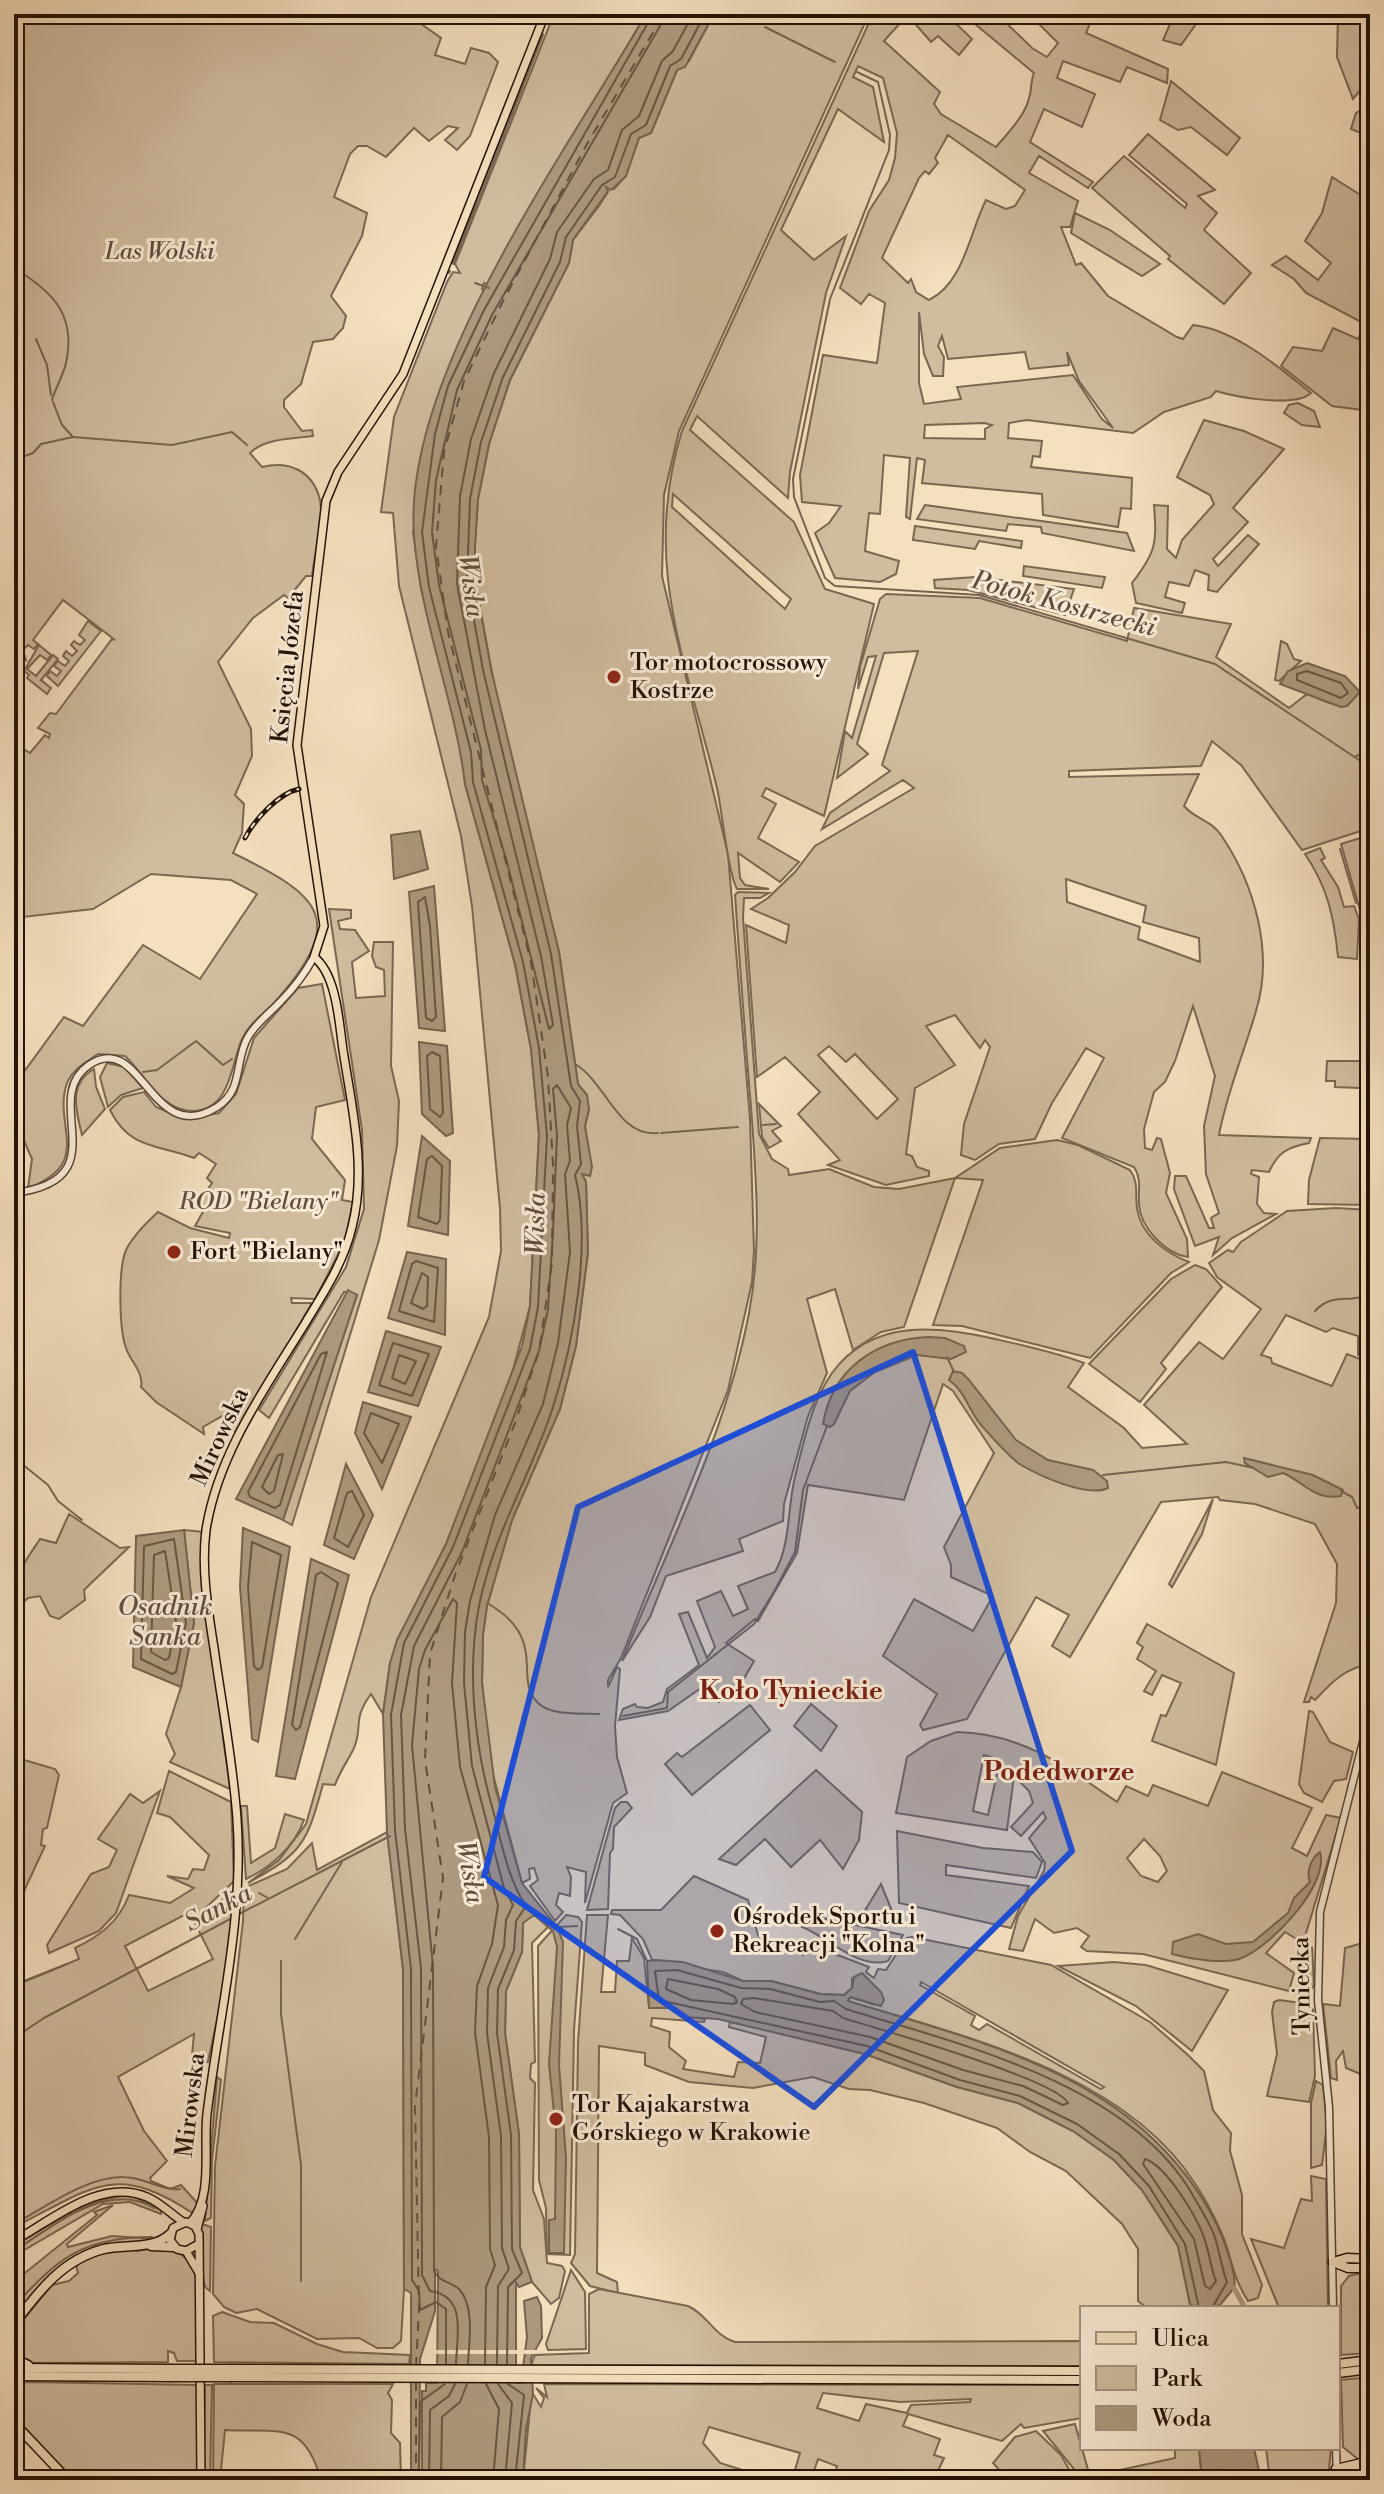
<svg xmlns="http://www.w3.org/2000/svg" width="1384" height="2494" viewBox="0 0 1384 2494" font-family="'Libre Bodoni',serif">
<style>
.green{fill:#d0bc9f;stroke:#7a6752;stroke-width:2;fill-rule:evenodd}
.water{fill:#ad997f;stroke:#76634f;stroke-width:2}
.pier{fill:#f4dfbe}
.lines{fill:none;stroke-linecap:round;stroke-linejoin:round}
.shore{stroke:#685642;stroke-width:2}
.stream{stroke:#76634f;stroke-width:2}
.canal{stroke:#ad997f;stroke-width:5}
.ferry{stroke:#614f3c;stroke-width:2;stroke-dasharray:10 8;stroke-linecap:butt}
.minor-casing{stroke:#574534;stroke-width:9}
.major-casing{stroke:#231206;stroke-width:10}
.highway-casing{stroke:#231206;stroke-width:11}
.minor{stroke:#f8ead5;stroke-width:6}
.major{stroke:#f4dfbe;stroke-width:7}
.highway{stroke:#f4dfbe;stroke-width:8}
.rail-casing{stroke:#231206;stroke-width:5}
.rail{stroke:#f8ead5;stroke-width:2;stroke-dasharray:6;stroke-linecap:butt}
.highway-bridge-casing{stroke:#231206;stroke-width:11;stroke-linecap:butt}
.highway-bridge{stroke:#f4dfbe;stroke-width:8}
.marked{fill:#1d4ed8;fill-opacity:0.2;stroke:#1d4ed8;stroke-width:6;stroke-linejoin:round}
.poi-dot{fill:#8f2418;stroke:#f8ead5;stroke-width:3}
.labels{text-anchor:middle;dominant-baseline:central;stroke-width:6;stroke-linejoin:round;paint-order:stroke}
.park-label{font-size:24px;font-style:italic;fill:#604e3c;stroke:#f8ead5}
.poi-label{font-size:24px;fill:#231206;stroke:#f8ead5;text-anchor:start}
.street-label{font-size:24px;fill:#231206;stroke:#f8ead5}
.water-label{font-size:26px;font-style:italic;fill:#614f3c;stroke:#f8ead5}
.neighbourhood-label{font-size:26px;font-weight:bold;fill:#7a1f14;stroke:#f8ead5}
</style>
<rect width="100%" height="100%" fill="#f4dfbe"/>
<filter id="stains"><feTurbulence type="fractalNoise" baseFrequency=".0025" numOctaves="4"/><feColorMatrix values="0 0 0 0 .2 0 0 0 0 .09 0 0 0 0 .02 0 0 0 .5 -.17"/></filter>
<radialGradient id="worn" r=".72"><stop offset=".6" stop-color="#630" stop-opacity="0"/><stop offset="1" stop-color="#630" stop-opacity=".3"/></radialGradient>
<g class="green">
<path d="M14,14h393l34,24 -6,17 30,9 6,-16 18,5 9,9 -28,74 -13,14 -12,-10 13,-12 -10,-2 -19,15 -15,-13 -28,29 -19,-11h-9l-8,8 -16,43 33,16 -5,23 -31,60 15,20 -3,12 -10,11 -20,3 -12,42 -17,16v7l18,24 10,-1 1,6c-21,3 -48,2 -63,17l12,14c27,-7 51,4 58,33 4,16 -6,57 -8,76h-6l-18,22 -4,-3 -31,23 -35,44 33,67 1,27 -17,39 9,9 -2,29 -9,20c88,43 116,66 41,150 -12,12 -25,21 -32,36 -11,25 -11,70 -48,72 -33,1 -48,-36 -69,-55l-27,-2c-12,8 -26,16 -31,29 -15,42 28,80 -39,105l4,-29 -18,-41v-10l7,-32 43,-59 19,9 60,-81 57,34 57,-85 -26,-14 -80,-6 -58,35 -79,9v-169l4,3 4,-4 8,5 15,-18 4,3 1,-4 -12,-6 12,-15 6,1 56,-75 3,1 -52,-40 -30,40 5,4 -4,5 -6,-4 -5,5 3,10 -12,-7z"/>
<path d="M554,14h92l-158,271 -4,-2 -2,6 3,2 -9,15 -63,226 8,56 42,166 2,30 50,180 16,85 8,86 -9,171 -23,86 -61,152 -56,119 -7,51 -12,-20c-20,27 -7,34 -18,56 -6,12 -13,21 -18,35l-12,-1c-16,59 -20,69 -75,99l31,-23 27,-36 65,-227 118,-280 12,-66 -1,-42 -28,-303 -11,-70 -62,-250 -6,-73 -12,-1 13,-95 53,-135 6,-10 7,1 -5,-9z"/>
<polygon points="714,14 869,14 679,431 664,495 662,576 728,854 750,1119 754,1251 752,1282 728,1390 621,1658 608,1680 608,1687 617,1667 620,1669 615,1726 617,1757 627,1793 613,1803 585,1903 586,1872 567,1867 571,1877 570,1896 559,1893 556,1905 563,1912 555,1921 530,1886 538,1880 534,1868 529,1869 530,1879 522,1883 490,1763 482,1682 483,1634 487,1606 512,1520 560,1409 576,1346 588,1253 586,1182 582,1174 588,1160 585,1126 589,1109 578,1084 559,952 502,727 475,580 475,545 478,499 489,444 510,380 569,263 573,240 599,206 608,192 607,186 614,189 626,176 639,138 651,133 677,70 689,61"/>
<path d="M873,14h43l-15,8 -17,19 56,51 -6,12 7,10 55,33c11,-13 29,-31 33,-49 3,-8 1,-15 5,-25l-71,-59h34l35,34 15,9 11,-14 -29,-29h65l-8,19 82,36 -1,14 -40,-16 -7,15 -57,-21 -6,17 38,16 -13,33 -38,-18 -14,33 63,40 -5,6 -49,-32 -10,17 49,28 -8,26h-9l15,38 5,-2 27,33 69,41 6,2 10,-14c41,4 86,42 118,68 -16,15 -75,4 -95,-2l-5,6 -47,15 -31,21 -106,-13 -18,3 -1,15 34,3 -2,16 -7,-1 -2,11 101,11 -1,31 -10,-1 -3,19 -75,-12 -1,-21 -120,-11 3,-23 -8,-2 -7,61 -4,-2 4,-59 -26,-3 -4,59 -11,-1 -4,38 34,10 -3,13 -16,8 -45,-4 -20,-45 14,-10 12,-17 -39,-4 -2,-27 23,-120 54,8 8,-60 -16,-9 -8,10 -21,-16 29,-77 20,-31 6,-22 2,-25 -14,-55 -25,-12 -5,11 20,10 11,55 -46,-33 -57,121 33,30 32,-24 -20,57 -36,179 -2,26 -91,-82 -7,14 104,92 31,67 49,15 -50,212 -58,-28 -4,8 14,8 -18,34 41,24 -19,20 -42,-29 2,25 5,7 24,4h-32c-9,-16 -15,-79 -20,-101 -31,-128 -76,-225 -35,-357zM948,135l77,55 -10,16 -9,3 -20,-9c-16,31 -22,83 -57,100l-13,-8 -5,-13 -3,4 -26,-25 37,-80 6,-7 4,3 9,-11 -3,-5zM919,312l5,42 9,22h10l1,-19 -6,-11 4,-10 6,23 77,-7 4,17 40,-4 -2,-13 12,29 34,47 -11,-9 -29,-44 -116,12 4,12 -37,5 -5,-21zM984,423l8,2 -7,4v10l-61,-1 1,-13zM673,494l118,105 -6,10 -113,-102z"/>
<polygon points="924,14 946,14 972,39 959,55 938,36 931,42 912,20"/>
<polygon points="1338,14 1370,14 1370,78 1353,99 1337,57"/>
<polygon points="1173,17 1196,24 1181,45 1163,40"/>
<polygon points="542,32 543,35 454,264 452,263"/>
<polygon points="1171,81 1240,138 1227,155 1191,127 1178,130 1160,120"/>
<polygon points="1370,105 1370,137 1351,129 1356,113"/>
<polygon points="1148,134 1215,190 1198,196 1217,213 1204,230 1251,273 1224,304 1168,259 1170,256 1092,188 1124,156 1185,208 1187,204 1129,155"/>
<polygon points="1332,177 1370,201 1370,411 1332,406 1281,366 1293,347 1322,351 1333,328 1358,339 1365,324 1306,293 1294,279 1272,265 1286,256 1318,280 1331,263 1305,241 1322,213"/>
<polygon points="1075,213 1110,230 1160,264 1142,276 1071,233"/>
<polygon points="1298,403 1314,411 1320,427 1302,425 1284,413 1289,405"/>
<path d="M1204,420l40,11 40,18 -51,59 15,14 -35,37 5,7 30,-31 11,9 -42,48 -9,-2 1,-15 -14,-5 -6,16 -20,-4 -4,15 20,6 -3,10 -46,-10 -4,-20c24,-31 25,-39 22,-78l14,1 -1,43 9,9 6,-18 32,-36 -4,-9 -33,-18z"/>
<polygon points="925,505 1127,533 1134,551 1042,533 1041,527 1008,524 1006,531 917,519"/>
<polygon points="915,526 1022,541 1021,548 979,541 975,549 913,540"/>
<polygon points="1024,566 1105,577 1102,588 1023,576"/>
<polygon points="975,577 1074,589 1065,615 968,590 935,588 934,580"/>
<path d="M886,594l94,4 147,43 7,-33 97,16 -15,33 73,51 18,-14c25,9 33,20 53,-2l10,3v133l-68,22 -61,-85 -29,-24 -11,25 -132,5v6l130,-3 -15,32c11,13 27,14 37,29 34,50 53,118 35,176 -12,42 -29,81 -37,124l92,3 -2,5c-21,4 -31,9 -40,29l-17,-2 -1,4 8,3 -2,27 7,9 12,1 -44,24 -19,17 6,-18 -24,9 -21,-57 1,-13h11l23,52h5l-3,-10 8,-5 -13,-39 -2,-48 11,-50 -22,-70 -18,55 -10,21 -11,10 -10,37 1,19 7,2 5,-12 4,1 9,34 -4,20 21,46 1,18c-23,-3 -48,-30 -49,-53 -1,-14 3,-25 -5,-37l-72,-29 42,-80 -18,-10 -34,55 -17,36 -36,5 -24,16 -14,-5 3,-31 26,-77 -5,-7 -5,8 -25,-33 -29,11 29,39 -40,23 -9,66 6,2 5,11 12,4v5l-43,9 -58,-20 12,-5 -42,-46 22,-22 -35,-35 -28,20 -11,-152 40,18 3,-18 -38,-16 17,-11 27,-26 20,-26 99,-58 -11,-8 -81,49 8,-16 60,-42 -8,-6 36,-114 -34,2 -27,91 11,10 -31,24 8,-47 7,7 24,-82 -8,1 -10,32 2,-22 20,-68zM1066,879l80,27 -3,16 56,16 1,24 -62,-23 2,-12 -73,-25zM829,1046l17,16 9,-8 43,45 -21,20 -59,-64z"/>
<polygon points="88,621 101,631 58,686 47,676 50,671 57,676 61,671 54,666 58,661 65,666 69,661 63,656 66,651 72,656 77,651 71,645 74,641 80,645 85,640 79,635"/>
<polygon points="1281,641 1287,644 1294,659 1301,661 1279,681 1275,680"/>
<polygon points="39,645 51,655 47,660 40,655 27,669 36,676 53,655 58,659 41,680 51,688 47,694 27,678 29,675 24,671"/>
<polygon points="1370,835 1370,923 1364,924 1341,844"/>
<path d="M1320,848l5,10 -4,2 17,27 6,20 10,-1 5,13 -2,40 -19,-2c-4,-40 -10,-69 -33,-103z"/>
<path d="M738,892l31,1 -9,5h-16l-1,20 16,216 13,25 16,10 1,6 40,-6 45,18 25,2 56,-11 45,-30 57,-8 21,5 52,25c9,12 5,24 7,38 3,26 28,45 52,54l-18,11 -81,85 -128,-32 -29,-1 50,-145 -28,-2 -51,149 -23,5 -28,18 -18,-61 -28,10 20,74 -19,43 -24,88 -1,17 -44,18 4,12 -77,25 -16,41 -28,44c46,-114 104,-227 127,-348 13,-68 7,-137 2,-206 -6,-70 -11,-141 -16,-212z"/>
<polygon points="329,909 351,910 351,918 338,921 340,929 355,930 369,951 352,962 356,998 385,996 384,970 376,967 372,956 374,942 393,942 391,1066 399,1101 397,1146 379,1240 292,1525 283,1520 357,1295 344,1292 269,1418 259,1410 346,1267 364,1209 362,1130"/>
<path d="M322,984l23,116 -29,7 -4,32 33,41 -3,20 11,2 -8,39 -30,58 -24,-1 1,5h20l-76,129 -8,-4 -4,-13 -21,12 1,7 -48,-32 -15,-15c3,-15 -11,-26 -15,-39 -7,-19 -8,-79 0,-98 7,-14 21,-28 32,-38l32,16 39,10 1,-5 -35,-7 9,-16 -6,-6 14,-21 -5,-5 9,-14 -17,-11 -5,5c-37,-14 -64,-8 -84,-48l13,-13 21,-5 12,15 28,12 35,-6 17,-19 18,-56 44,-50z"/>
<polygon points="1327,1061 1370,1061 1370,1099 1361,1098 1360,1088 1335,1087 1335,1081 1326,1081"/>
<polygon points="107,1063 124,1067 143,1088 121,1095 108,1107 100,1077"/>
<path d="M94,1069l2,18 9,22 -23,26c-6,-24 -14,-51 12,-66z"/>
<polygon points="759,1104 781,1126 772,1131 781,1141 769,1148 762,1137"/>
<polygon points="1320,1138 1370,1139 1370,1205 1308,1204 1309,1180"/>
<path d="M1336,1208l34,2v150l-12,-5v-19l-25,-8 -7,4 -40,-17 -25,40 10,3 1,5 60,23 15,-32 23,9v301c-25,4 -38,18 -55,36l-4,-3 -2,5h-5l32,-99 1,-39 -22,-40 -60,-20 -35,-4 -2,-3 -57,5 -91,155 -18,-11 17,-31 -33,-18 -69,122 -44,11 -3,-5 17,-31 -54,-38 31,-57 59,32 20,-35 -42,-19v-12l-7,-18 50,-94 -41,-62 -10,-7 -39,116 -96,-15 -11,68 -39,68 -3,-2 -29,24 28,18 -16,28 -19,13 -18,-14 -33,23 -49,9 4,-11 12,-5 2,3 11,1 15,-6 4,-13 32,-24 -20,-51 9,-2 19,46 8,-11 -18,-46 24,-10 12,25 15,-7 -10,-23 37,-14c16,-29 12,-63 20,-95 8,-33 17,-76 37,-104 40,-55 105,-47 163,-34 31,7 59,13 89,24l-16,24 56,41 18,20 45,-4 -43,-39 55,-63 24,17 38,-50 -44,-32 -8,-14 19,-13 5,2 8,-10 46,-31z"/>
<polygon points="1195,1265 1206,1269 1222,1287 1161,1363 1166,1369 1140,1402 1089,1364 1171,1279"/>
<polygon points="1213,1499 1202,1534 1172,1587 1169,1584"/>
<path d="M69,1514l51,34 9,-1 -45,43 1,10 -26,19 -9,-3 -10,-20 -12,2 -9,8c-15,-19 10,-50 21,-67l16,4z"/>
<polygon points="184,1530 203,1532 205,1604 230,1789 170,1762 175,1754 166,1734 181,1687 194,1623"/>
<polygon points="1147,1624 1234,1673 1216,1765 1152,1741 1161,1715 1166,1716 1181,1683 1162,1675 1152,1695 1144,1691 1156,1671 1137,1659 1143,1647 1137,1643"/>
<polygon points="811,1704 837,1726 821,1751 794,1726"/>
<polygon points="750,1705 770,1730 692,1795 665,1764 677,1753 682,1757"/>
<polygon points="1309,1711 1313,1712 1330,1742 1353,1752 1346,1779 1334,1781 1322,1802 1304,1793 1299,1784"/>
<path d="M957,1732c65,1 109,35 160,70l9,-16 22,10 5,-11 55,21 14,-34 90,36 -20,40 15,8 19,-41 15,3 -38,125 -18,-11 -19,21 28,20 -5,18 -146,-37 -56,-3 -6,-4 8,-11 -12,-8 -23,5 -19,-14 -12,32 -14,-2 9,-33 26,-45 1,-8 -16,-25 17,-20 -3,-6 -22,24 -10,-9 22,-24 -4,-12 -15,-15 -7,54 -111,-17 11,-56 24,-16zM984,1755l16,5 -12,55 -15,-4zM1144,1839l16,17 7,15 -9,11 -17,-6 -14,-18z"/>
<polygon points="14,1757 55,1769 59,1775 47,1828 43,1829 41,1845 45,1846 18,1904 14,1905"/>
<polygon points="816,1770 862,1812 859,1840 843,1869 820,1840 791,1867 765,1839 736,1865 719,1859"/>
<path d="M169,1771l62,31 3,79 -41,39 -5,-7 -63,33 23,45 65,-32 -18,-36 36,-31 4,3 -9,82 -18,85 -17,4 3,-32 -76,43 26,54 23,30 -17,17 1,3 19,8 11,-4 18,20 -5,9c-81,-54 -102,-25 -180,13v-241l65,-27 -4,-11c25,-12 44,-26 54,-53l41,8 24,-15 -27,-12 21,3 5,-10 11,1 5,-15 -39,-38 -13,-4z"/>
<polygon points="160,1791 116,1913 99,1931 49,1953 47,1945 91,1874 109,1867 117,1850 98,1839 130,1794 143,1803"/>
<polygon points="621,1802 627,1802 632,1808 614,1827 613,1849 610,1853 608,1909 587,1910 615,1808"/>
<path d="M241,1806h6l4,57 24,-15 10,-34 19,6c-10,27 -33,47 -58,59z"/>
<polygon points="897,1831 983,1848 1033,1852 1042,1862 1036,1878 946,1865 946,1875 1029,1886 1011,1928 899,1903"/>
<polygon points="387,1832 403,1969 404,2289 401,2341 393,2348 377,2348 359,2338 317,2339 257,2309 236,2313 224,2307 213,2294 215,2166 243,1921 244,1888 287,1869 312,1843 317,1870"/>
<path d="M694,1876l54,24 10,35 45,20 1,-3 31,2 34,13 -3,5 8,6 4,-9 8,1 21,-32 5,-1 139,28 99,57 38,33 16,16 9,39 18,23 -1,18 12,44v39l20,51 -4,13 -10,3c-16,-25 -16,-43 -26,-67 -7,-16 -16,-34 -26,-49 -71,-112 -230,-148 -348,-184l2,-4 22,7 -20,-25v9l-8,7 -23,-1 -50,-13h-28l-20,-9 -70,-10 -10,-23 -23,-24 -9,-1 1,-4h49zM921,1982l183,105 -3,2 -114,-65 -8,6 -8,-5 4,-9 -55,-31z"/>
<polygon points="881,1884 896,1921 894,1925 861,1917"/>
<polygon points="566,1915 578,1917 582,1922 574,2030 570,2255 547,2254 546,2208 539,2180 538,1946"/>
<polygon points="587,1915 608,1915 601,1992 615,1992 617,1961 629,1961 632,1938 644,1958 649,2007 670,2008 685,2017 705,2019 704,2022 652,2018 651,2026 670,2032 669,2047 686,2061 683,2069 734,2077 738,2062 760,2063 766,2037 729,2027 730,2022 740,2024 865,2054 957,2087 1018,2103 1073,2131 1114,2160 1142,2190 1178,2246 1190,2304 1197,2308 1147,2308 1138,2301 1138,2249 1122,2224 1066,2171 1030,2152 997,2128 924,2103 870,2090 849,2089 813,2077 753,2088 689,2082 645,2065 645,2053 599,2046 597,2273 617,2282 618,2293 590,2286 571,2263 575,2254 578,2043"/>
<polygon points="528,1916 537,1916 548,1927 532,1943 535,2062 531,2064 530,2078 535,2083 533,2190 544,2219 547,2263 562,2266 565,2271 559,2298 551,2304 532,2282 520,2248 519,2134 505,2033 506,1991 522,1952 523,1923"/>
<path d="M817,1917l86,18 -15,26c-32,10 -65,-30 -94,-37v-4z"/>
<polygon points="1359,1944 1370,1945 1370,2078 1346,2068 1343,2051 1336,2061 1337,2080 1331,2078 1323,2004 1340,2006 1345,1948"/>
<polygon points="1312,1947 1314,1985 1308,1995 1295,1994"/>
<polygon points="1114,1962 1146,1965 1228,1990 1192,2051 1136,2006 1058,1966"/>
<polygon points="1279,2000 1308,2004 1313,2010 1315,2076 1309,2102 1267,2096 1277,2054 1272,2012 1274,2002"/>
<polygon points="217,2077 221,2080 212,2160 211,2218 205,2221"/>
<polygon points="1316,2081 1323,2085 1327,2125 1322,2165 1311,2168 1311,2103"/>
<polygon points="1311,2176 1326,2179 1328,2308 1279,2308 1251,2239 1284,2248 1301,2199 1312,2201"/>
<path d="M131,2195l30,15v4l-31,-12 -27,2 -89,52v-10c38,-22 72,-48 117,-51z"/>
<polygon points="113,2205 67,2244 68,2247 112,2236 158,2239 73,2258 46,2280 14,2317 14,2271 20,2277 97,2215 94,2212"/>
<polygon points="202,2224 211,2227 210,2291 205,2287 198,2250"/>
<path d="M136,2247l1,4c77,-17 61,55 61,110h-21l-3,-8 -6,-2v11l-138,1 -13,-5 -3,-27 38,-46 17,-4 9,-8 -2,-8c17,-14 39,-15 60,-18z"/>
<polygon points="571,2270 585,2292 586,2349 548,2350 546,2344"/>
<polygon points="1370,2271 1370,2353 1341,2355 1341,2286 1349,2276"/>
<path d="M599,2289l89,17c19,8 26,30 47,36l347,-1v25l-551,-1 4,-10 54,-2v-59z"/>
<polygon points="222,2312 250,2322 274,2323 317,2344 343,2352 410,2355 409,2364 214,2362 213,2316"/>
<polygon points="1370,2377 1370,2458 1359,2460 1343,2447 1341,2380"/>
<polygon points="26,2382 198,2385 198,2480 74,2480 18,2421 14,2414 14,2389"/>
<path d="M214,2384h179l-5,9 4,7 -1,33 9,10 1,37h-80c-17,-61 -42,-47 -96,-50l-5,50h-7z"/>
<path d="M544,2384l538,1v33l-58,10 -3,-4 -19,17 -94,-27 -5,12 37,13 -6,16 10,3 -8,17 -40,1 -8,4h-55l4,-14 -19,-7 -7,21h-19l8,-27 -91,-26 -6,16 17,20 54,17h-102l-35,-5 -13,5h-101l8,-81 2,-5 8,13 3,-9 -8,-10 11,9zM823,2393l77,9 71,-3 -1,3 -59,3 -4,8 -41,-9 -7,17 -42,-13z"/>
<polygon points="205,2385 212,2385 210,2480 204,2480"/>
<polygon points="1075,2424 1091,2480 1079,2480 1074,2469 1043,2431"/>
<polygon points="1036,2431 1061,2455 1075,2480 1008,2480 993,2463 1015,2437"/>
<polygon points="1175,2448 1199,2448 1202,2480 1095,2480 1093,2476 1175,2458"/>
<polygon points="1266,2448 1331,2448 1328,2480 1270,2480"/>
</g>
<g class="water">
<path d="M646,14h68l-29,53 -8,3 -26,63 -12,5 -13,38 -15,14 -5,-3 2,4 -35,49 -4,23 -59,117 -21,64 -11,55 -3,46v36l16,88 68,283 19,132 9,11 2,14 -4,17 7,41 -2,9 -8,-2 4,8 2,70 -12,94 -16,63 -48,111 -25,86 -4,28 -1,49 13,104 27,96 35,44 6,15 -4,123 7,93 -2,95h-15v-33l6,-1 1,-87 -7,-68 8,-117 -4,-16 -19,-16 -11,8 -1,29 -16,39 -1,42 14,101 1,113 12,35 -13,5 -3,-5v101h5l6,-46 -3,-36 13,-4 4,9 1,32 -11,20 2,36 -7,35 -3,51h-101v-89h4v-8h11l1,-112 -3,-2v42l-15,48 -1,121h-8v-187l-7,-4 -1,-320 -16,-137 -4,-118 7,-51 7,-23 49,-96 76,-198 8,-40 9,-171 -8,-86 -16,-85 -50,-180c-10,-84 -45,-164 -51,-249 -12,-159 154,-385 232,-521z"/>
<polygon points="1307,663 1345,676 1360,692 1347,706 1341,707 1280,684 1288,671"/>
<polygon points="420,831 428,869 394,879 391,835"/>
<polygon points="434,886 445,1031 419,1028 409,892"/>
<polygon points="419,1042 447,1046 453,1133 446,1136 422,1114"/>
<polygon points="422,1136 450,1161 448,1235 408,1226"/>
<polygon points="407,1252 446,1259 445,1335 388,1318"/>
<polygon points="348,1290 357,1295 283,1520 236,1499"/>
<polygon points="386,1331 441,1347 418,1406 368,1392"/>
<path d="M929,1337l16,1 19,8 2,6 -15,7 -34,-4 -42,17 -25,19 -16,33 -4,3 -7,-3c9,-55 53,-85 106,-87z"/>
<path d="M953,1371l9,2 7,7 47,60 32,20 45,10 14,11 1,7c-20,10 -68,-12 -87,-23 -10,-6 -32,-31 -40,-40 -12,-14 -16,-34 -32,-45z"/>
<polygon points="363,1402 411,1417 382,1489 355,1433"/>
<path d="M1244,1458l69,17 30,15 -2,6c-26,5 -37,-14 -58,-23l-15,4 -23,-14z"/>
<polygon points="346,1464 373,1515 354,1559 324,1545"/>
<polygon points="243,1528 290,1547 258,1742 252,1739 240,1587"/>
<polygon points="184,1530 194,1623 181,1687 133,1667 136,1536"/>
<polygon points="311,1559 349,1575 295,1779 276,1776"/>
<path d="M1320,1852c10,33 -51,97 -81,107 -17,5 -49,0 -67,-5l1,-12 25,-8 28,10 27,-2 35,-29 6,-15 16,-16c-4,-10 1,-24 10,-30z"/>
<path d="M656,1960l27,2 60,19h28l49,13 24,1 8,-7 2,-11 8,-4 19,19 3,8 -3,6 -31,-9 -2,4c141,43 292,77 366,218 7,13 24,56 20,69l-14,17 -23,3 -7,-4 -12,-58 -36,-56 -28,-30 -41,-29 -55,-28 -61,-16 -92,-33 -147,-35 -33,-2 -15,-9h-21l-2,-47z"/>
<polygon points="1199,2448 1254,2448 1261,2480 1202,2480"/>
</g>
<polygon class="pier" points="434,2350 541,2350 537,2354 434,2354"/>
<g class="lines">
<g class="shore">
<polyline points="663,14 660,26 492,315 457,390 436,480 432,532 439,585 481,750 482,780 507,862 549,1029 553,1025 541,956 485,730 457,584 460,496 471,439 494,373 550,259 557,232 594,179 608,170 622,130 639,116 662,61 673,51 693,14"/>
<polygon points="1307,671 1341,683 1348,693 1341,698 1297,680 1297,674"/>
<polygon points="425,897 430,926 436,1017 432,1021 426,1018 418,902"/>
<polygon points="432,1052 440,1056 443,1113 440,1117 430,1109 427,1056"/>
<polygon points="432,1156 442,1166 440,1220 437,1224 418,1217 427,1159"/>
<polygon points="416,1261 438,1268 434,1322 399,1311 412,1264"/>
<polygon points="422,1273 428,1277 427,1306 423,1309 411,1303"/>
<polygon points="393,1343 429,1354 412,1396 379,1385"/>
<polygon points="327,1352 280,1505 275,1508 250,1497 248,1492 321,1354"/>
<polygon points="399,1355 416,1361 405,1384 392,1378"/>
<polygon points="371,1413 399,1424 382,1463 364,1433"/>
<polygon points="283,1454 274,1491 269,1494 262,1487 278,1455"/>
<polygon points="352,1491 364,1515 348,1547 334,1538 347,1493"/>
<polygon points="174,1539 186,1623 176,1672 172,1674 141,1659 144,1546"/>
<polygon points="252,1542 281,1555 262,1667 258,1670 254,1666 248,1587"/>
<polygon points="165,1551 176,1622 169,1658 165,1660 151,1652 154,1555"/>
<polygon points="321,1572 338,1583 300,1727 296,1730 292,1725 316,1575"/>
<polygon points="668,1979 718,1989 735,1997 737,2002 733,2004 691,2000 666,1989"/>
<path d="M754,1998l79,13 10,7c35,11 213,61 225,85l-5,2 -40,-19 -60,-16 -93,-33 -115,-25 -14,-8 2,-5z"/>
<path d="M1145,2159c22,7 55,62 61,85 4,13 5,25 10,37l-6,8 -5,-3 -11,-47 -51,-75z"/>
<path d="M1199,2308l-14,-64 -36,-58 -30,-32 -42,-30 -57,-28 -60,-16 -93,-34 -208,-46 -4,-29 22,-1 64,18 29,1 50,13 14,-1 12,8c113,35 280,74 345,183 8,15 21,33 25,49 4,14 6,28 11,41l-15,26"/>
<polyline points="446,2364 446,2309 436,2302 420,2310 419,2291 412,2280 411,1969 395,1830 391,1715 404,1643 453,1547 530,1349 538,1307 547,1136 539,1048 523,962 473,782 471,752 429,587 422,532 435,434 448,386 484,310 653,14"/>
<path d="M456,2364c1,-30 11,-68 -26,-73l-8,-16 -1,-307 -16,-139 -4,-114 13,-69 48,-94 77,-201 9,-42 5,-76 4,-98 -4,-46 4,-4 14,23 -4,17 3,36 -5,13 5,78 -12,91 -15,61 -48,111 -25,86 -5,31 -1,51 8,83 32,122 9,17 -7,15 -2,27 -16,41 -1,45 14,103 1,112 7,21 -11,17 -1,78"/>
<path d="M468,2364c1,-22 7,-58 -9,-75 -9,-8 -19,-6 -25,-18l-1,-304 -21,-222 7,-76 6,-19 28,-51 4,4 -5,80 8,84 38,138 -6,39 -15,42 -2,46 14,105 1,112 5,16 -9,22 -1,77"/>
<path d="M507,2364l1,-77 14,-14 -10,-24 -1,-114 -14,-102 1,-44 16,-39 2,-29 10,-15c-20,-30 -25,-68 -35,-103 -17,-61 -24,-134 -12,-197 14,-71 52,-131 74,-199 21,-65 39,-165 22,-232l6,-11 -4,-38 3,-25 -9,-15 -20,-132 -68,-284 -16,-89 3,-82 11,-57 22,-65 57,-115 6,-25 36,-52 13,-8 16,-43 15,-9 24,-59 11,-7 24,-45"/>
<polyline points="486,2384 499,2409 493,2480"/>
<polyline points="498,2384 512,2403 505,2480"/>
<polyline points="508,2384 524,2395 515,2480"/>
<polyline points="419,2480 420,2402 445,2384"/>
<polyline points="429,2480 430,2410 449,2396 455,2384"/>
<polyline points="441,2480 442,2417 460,2402 467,2384"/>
</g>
<g class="stream">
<polyline points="757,14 762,21"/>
<polyline points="765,27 835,62"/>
<polyline points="857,72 878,82 890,135 889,150 830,299 793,479 794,497 825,578 835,586 979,595 1215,664 1359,760 1370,772"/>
<polyline points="453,263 476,204"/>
<path d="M14,268c36,22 61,44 53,90 -2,15 -11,28 -15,42"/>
<polyline points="449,273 450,271"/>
<polyline points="475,283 489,288"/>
<polyline points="36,339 47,365 51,395"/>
<polyline points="53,402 62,425 73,437"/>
<polyline points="14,460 33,453 41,444 73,437 172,445 232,432 247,445"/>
<polyline points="1356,756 1370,752"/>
<polyline points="1340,849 1356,903"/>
<path d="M575,1064c32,19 42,73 83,69"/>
<polyline points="143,1072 157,1070 196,1041 223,1065 232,1059"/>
<polyline points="763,1125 776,1124"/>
<polyline points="661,1133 738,1127"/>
<path d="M1315,1311c19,-20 35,-6 55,-18"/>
<polyline points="947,1357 954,1372"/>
<polyline points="14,1457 19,1461"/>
<polyline points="22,1464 48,1485 58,1501 82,1520"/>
<polyline points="1103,1475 1226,1462 1254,1468"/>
<polyline points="1341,1491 1352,1497 1357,1508 1370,1504"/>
<path d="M487,1603c63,36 25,75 51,100 13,13 44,10 61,11"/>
<polyline points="623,1716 667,1708 668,1692 754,1624 775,1590 795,1552 803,1490 827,1426"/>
<polyline points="259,1893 268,1898"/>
<polyline points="239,1914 390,1836"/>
<polyline points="558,1927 577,1926"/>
<polyline points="618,1929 637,1939 647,1961"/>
<polyline points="295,1939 342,1862"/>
<polyline points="281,1961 281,2014 301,2165 301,2281"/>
<polyline points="14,1985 67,1964"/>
<polyline points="14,2038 44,2018 234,1917"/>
<path d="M14,2224c32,-17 73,-48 110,-47 20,0 37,14 56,12"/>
<path d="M14,2251c39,-25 94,-71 140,-43"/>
<path d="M14,2307c43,-49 70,-70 138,-70"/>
</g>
<polyline class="canal" points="1234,2288 1245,2308"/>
<g class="ferry">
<polyline points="416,2367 419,2309 415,2106 443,1878 425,1760 430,1654 455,1575 515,1423 539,1351 552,1263 553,1165 548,1077 531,962 448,632 436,546 444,452 464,381 504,299 587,144 664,14"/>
<polyline points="416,2381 416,2480"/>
</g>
<g class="minor-casing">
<g id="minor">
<path d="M14,1193c107,-13 24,-93 75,-128 53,-36 62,84 128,42 27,-17 17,-46 31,-70 8,-14 22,-24 33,-36 13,-13 24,-28 33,-44"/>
<polyline points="1333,2308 1329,2107 1318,2000 1320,1912 1370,1714"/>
<polyline points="1336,2448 1337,2480"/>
</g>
</g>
<g class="major-casing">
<g id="major">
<path d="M190,2223c24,-25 13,-76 17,-109 12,-99 37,-194 30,-295 -4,-57 -15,-114 -23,-171 -6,-38 -13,-79 -8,-118 12,-77 60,-143 100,-208 18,-30 38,-60 46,-95 15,-58 0,-118 -9,-177 -4,-27 -6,-75 -29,-93l10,-31 -27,-181 29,-244 12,-29 65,-98 142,-360"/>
<polyline points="197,2229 203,2206"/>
<path d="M14,2241c38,-21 87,-64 133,-44 14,6 24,17 36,25"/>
<polyline points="197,2245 186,2251 177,2249 170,2240 173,2228 186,2222 195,2226 199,2234 201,2480"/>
<polyline points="186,2251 199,2273"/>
</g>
</g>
<g class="highway-casing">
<g id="highway">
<polyline points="151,2246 174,2247"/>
<polyline points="1333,2262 1348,2268 1370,2268"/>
<polyline points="1333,2262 1347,2258 1370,2259"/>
<path d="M14,2324c24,-32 49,-65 90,-75 20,-5 50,1 66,-15"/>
<polyline points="14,2358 28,2365"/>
<polyline points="1338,2364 1370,2360"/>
<polyline points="14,2368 170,2369"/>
<polyline points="231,2369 1082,2371"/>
<polyline points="1338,2373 1370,2369"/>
<polyline points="14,2376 170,2377"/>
<polyline points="232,2377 1082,2380"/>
<polyline points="14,2423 68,2480"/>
<polyline points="1336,2469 1370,2461"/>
<polyline points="1336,2469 1348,2472 1370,2469"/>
</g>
</g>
<use href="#minor" class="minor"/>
<use href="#major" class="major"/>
<use href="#highway" class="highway"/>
<g class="rail-casing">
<path id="rail" d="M245,838c9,-18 34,-45 54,-49"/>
</g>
<use href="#rail" class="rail"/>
<g class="highway-bridge-casing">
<g id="highway-bridge">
<polyline points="170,2369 231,2369"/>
<polyline points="170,2377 232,2377"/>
</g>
</g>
<use href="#highway-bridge" class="highway-bridge"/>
</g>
<path class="marked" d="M913,1352l159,499 -258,256 -330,-230 94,-370z"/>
<g class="poi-dot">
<circle cx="614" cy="677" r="8"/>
<circle cx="174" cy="1252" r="8"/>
<circle cx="717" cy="1931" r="8"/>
<circle cx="556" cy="2119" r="8"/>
</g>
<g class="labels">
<g class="park-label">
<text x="160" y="252">Las Wolski</text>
<text x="258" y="1202">ROD "Bielany"</text>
</g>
<g class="poi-label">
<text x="630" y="663">Tor motocrossowy<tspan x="630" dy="28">Kostrze</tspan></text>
<text x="190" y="1252">Fort "Bielany"</text>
<text x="733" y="1917">Ośrodek Sportu i<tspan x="733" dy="28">Rekreacji "Kolna"</tspan></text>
<text x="572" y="2105">Tor Kajakarstwa<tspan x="572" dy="28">Górskiego w Krakowie</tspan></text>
</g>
<g class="street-label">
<text transform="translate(288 667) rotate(-84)">Księcia Józefa</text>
<text transform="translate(220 1437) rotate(-65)">Mirowska</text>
<text transform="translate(1302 1986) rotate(-91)">Tyniecka</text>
<text transform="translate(191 2105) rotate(-83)">Mirowska</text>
</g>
<g class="water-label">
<text transform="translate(471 586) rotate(82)">Wisła</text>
<text transform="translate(1064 604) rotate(15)">Potok Kostrzecki</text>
<text transform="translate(536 1224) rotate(-89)">Wisła</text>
<text x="165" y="1607">Osadnik<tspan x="165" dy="30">Sanka</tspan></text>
<text transform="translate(470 1872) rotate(80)">Wisła</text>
<text transform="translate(218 1908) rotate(-28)">Sanka</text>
</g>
<g class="neighbourhood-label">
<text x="791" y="1691">Koło Tynieckie</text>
<text x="1059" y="1772">Podedworze</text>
</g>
</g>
<rect width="1384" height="2494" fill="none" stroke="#f4dfbe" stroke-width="48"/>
<rect x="16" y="16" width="1352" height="2462" fill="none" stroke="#231206" stroke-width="4"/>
<rect x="24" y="24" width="1336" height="2446" fill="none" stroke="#231206" stroke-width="2"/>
<rect x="1080" y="2306" width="260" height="144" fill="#f8ead5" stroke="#a39482" stroke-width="2"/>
<rect x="1096" y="2332" width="40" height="12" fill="#f4dfbe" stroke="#a39482" stroke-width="2"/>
<text x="1152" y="2346" font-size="24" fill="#231206">Ulica</text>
<rect x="1096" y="2366" width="40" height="24" fill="#d0bc9f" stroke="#a39482" stroke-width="2"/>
<text x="1152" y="2386" font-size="24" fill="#231206">Park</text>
<rect x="1096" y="2406" width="40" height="24" fill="#ad997f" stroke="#a39482" stroke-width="2"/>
<text x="1152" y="2426" font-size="24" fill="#231206">Woda</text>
<rect width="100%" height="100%" filter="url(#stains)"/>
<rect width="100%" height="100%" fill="url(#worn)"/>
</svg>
